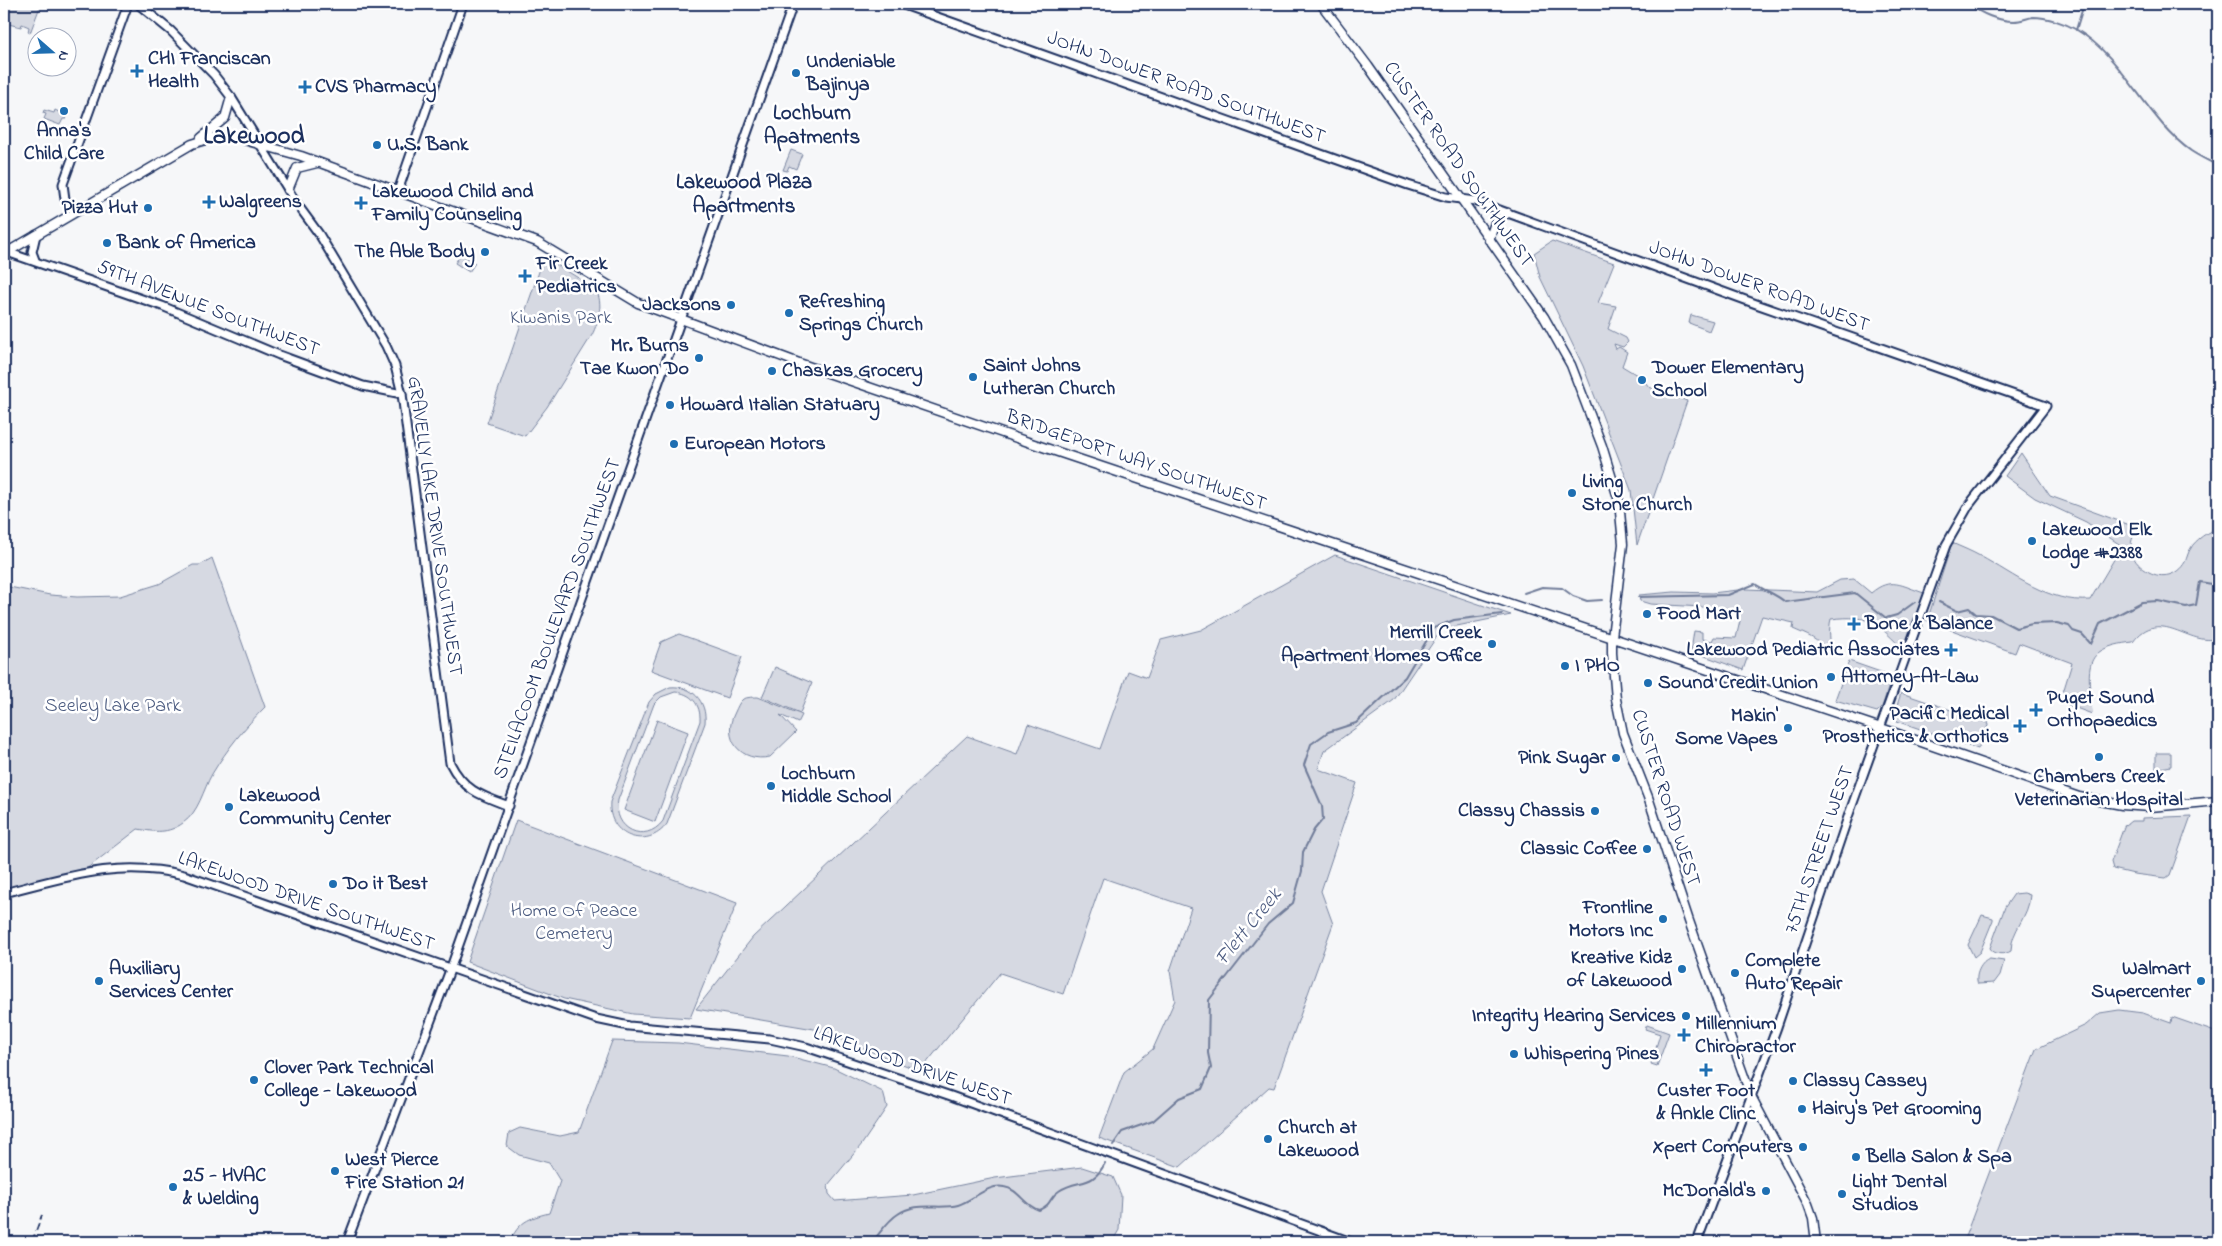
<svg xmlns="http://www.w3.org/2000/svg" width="2222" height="1246" viewBox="0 0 2222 1246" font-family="'Indie Flower',sans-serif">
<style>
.green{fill:#d6d9e2;stroke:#7884a0;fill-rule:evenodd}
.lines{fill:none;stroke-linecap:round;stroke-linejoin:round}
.stream{stroke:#707c99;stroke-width:2}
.secondary-casing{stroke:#1b2f5e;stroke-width:11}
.primary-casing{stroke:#1b2f5e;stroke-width:11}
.secondary{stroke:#fff;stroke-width:7}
.primary{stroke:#fff;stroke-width:8}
.rail{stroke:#1b2f5e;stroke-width:2;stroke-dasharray:8 4;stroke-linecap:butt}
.poi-dot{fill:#1f6fb2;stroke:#fff;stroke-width:2}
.labels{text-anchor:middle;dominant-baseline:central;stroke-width:5;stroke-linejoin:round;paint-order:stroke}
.poi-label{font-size:20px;font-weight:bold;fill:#1b2f5e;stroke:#fff;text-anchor:start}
.street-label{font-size:20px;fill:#1b2f5e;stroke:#fff}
.park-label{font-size:20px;fill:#4a5a7f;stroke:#fff}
.neighbourhood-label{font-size:21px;font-weight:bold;fill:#1b2f5e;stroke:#fff}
.water-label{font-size:21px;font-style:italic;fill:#4d5c81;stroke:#fff}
.district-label{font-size:25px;font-weight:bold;fill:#1b2f5e;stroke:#fff}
</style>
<rect width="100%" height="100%" fill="#f6f7f9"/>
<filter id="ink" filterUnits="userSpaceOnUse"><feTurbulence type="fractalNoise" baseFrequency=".02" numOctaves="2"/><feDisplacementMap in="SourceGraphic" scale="10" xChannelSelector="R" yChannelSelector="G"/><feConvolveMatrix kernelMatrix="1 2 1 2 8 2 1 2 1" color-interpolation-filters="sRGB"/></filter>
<g filter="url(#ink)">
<g class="green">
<polygon points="6,4 41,4 30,33 28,32 29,27 22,24 21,27 4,23"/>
<polygon points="44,110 54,113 55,110 67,116 66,119 63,119 60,125 44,119 46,114 43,113"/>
<polygon points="791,150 802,154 796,169 789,166 787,171 783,170"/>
<polygon points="1552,241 1614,263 1598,303 1616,306 1608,329 1626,338 1628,342 1623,347 1614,344 1616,349 1619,347 1627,352 1622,366 1642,378 1649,387 1687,401 1637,545 1631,490 1583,366 1540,277 1534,253"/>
<polygon points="461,254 475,263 469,272 455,263"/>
<path d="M544,257l49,30c12,12 6,34 -1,48l-45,72 -22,29 -38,-13z"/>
<polygon points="1691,315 1713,321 1709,331 1689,323"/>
<path d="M2021,453l29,43 88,32c-5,8 -9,15 -6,25 2,8 9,15 17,19 13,7 28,4 36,-10 2,-4 3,-10 6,-14 3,-7 19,-18 27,-20v110c-29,10 -58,-33 -85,4 -54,6 -44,27 -41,72l-32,-12 12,-39 -53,-20 -4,10 -88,-32 25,-78c9,4 19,8 28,13 35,19 68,47 110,44l32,-54 -36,-24 -51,-24 -30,-22z"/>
<polygon points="1335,555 1511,615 1442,629 1394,700 1324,751 1318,769 1357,783 1321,891 1333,924 1274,1088 1269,1087 1180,1167 1099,1138 1124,1072 1153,1049 1175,1000 1170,971 1191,908 1103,878 1063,994 1000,973 920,1071 814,1029 696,1009 753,937 967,736 1017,754 1028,724 1100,749 1128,671 1147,678 1161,640 1201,630"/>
<path d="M212,558l53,149c-20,20 -38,42 -53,67 -9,16 -13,38 -29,49 -15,11 -28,9 -45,6l-57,44 -77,20v-307l46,9 27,2 43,-1 39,-12 34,-19h7z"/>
<path d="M1854,579l17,14c20,-17 31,-7 53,0l-19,58c-28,-27 -33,-37 -74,-32 -3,11 0,21 -1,33l-5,1c-4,-14 -19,-18 -32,-24l1,-6 -32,-7 -19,54 -52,-19 3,-20 8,1v7l10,2 2,-4 22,1 4,-17 -4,-2 1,-10 -87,-5 -10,-3 -1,-6 35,-3 38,1 34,-4 71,3 23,-12z"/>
<polygon points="679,634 742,657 727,698 651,670 661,642"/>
<polygon points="1849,661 1892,676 1882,707 1877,712 1835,700"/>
<polygon points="775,667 812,683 800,713 762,697"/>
<path d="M670,687c22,-2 37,14 35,36l-38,101c-20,27 -60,12 -57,-22l39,-100 7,-8zM675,692c16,1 26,12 25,29l-37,100c-18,24 -51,8 -45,-21l36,-96 7,-7z"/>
<polygon points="1901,693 1989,723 1978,749 1897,721 1894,715"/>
<path d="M758,697l44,18 -4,8 -18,-8 16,17 -26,25c-29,6 -49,-18 -35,-45 2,-4 4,-10 8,-13 5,-2 10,-2 15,-2z"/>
<polygon points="657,720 688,732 655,822 624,810"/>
<polygon points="2156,753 2171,753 2171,766 2161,768 2161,774 2156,774"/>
<polygon points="2191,816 2170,875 2166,878 2134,874 2113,869 2111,862 2125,824 2126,825 2131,821 2142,821 2142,818"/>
<polygon points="516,820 737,903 690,1018 633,1014 564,999 467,962"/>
<path d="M2014,894l10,-1 6,2c-1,22 -19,35 -19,56 -6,4 -17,4 -21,-3l15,-41z"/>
<polygon points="1982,915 1993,918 1993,920 1980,952 1974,957 1968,945"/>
<path d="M1990,959l14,2 -4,14 -6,8 -16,1c-4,-8 3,-23 12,-25z"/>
<polygon points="2119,1010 2143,1013 2171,1023 2172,1017 2218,1033 2218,1242 1963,1242 2036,1049 2086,1025 2100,1013"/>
<polygon points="1647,1025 1669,1033 1657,1066 1651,1064 1660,1034 1645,1029"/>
<path d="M612,1041l66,2 110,13 46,12 49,24 4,15 -25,37 -34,41 1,9 6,7 78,-6 82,-17 87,-11 31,10 8,18 -2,35 -7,12h-602c8,-20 19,-24 39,-29l11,-32 -11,-18 -30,-8 -12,-9 2,-13 11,-5 40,8 19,-4z"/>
</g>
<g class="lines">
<g class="stream">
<path d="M1969,4c12,10 29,17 45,17 7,0 13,-3 19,-4 14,0 32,6 44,13 47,28 70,90 114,121 9,6 18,10 27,15"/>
<polyline points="2076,30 2084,4"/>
<polyline points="1524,593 1542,587 1562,588 1573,596 1587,601 1602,600"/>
<path d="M1638,597l90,-2 27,-11c10,7 21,10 30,18l70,-9 31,25 11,-3 18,-13"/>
<polyline points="1939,602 1957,611 1969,608 1976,614 1991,615 2016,628 2032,624 2057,623 2069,626 2073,631 2082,634 2091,644 2100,624 2142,602 2158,601 2186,607 2196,605 2200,582 2218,585"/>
<polyline points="1113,1145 1122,1132 1153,1121 1179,1098 1202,1089 1211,1068 1208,1053 1209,1000 1268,924 1293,903 1302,871 1303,852 1314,830 1323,819 1322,806 1304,765 1311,744 1328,732 1356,723 1405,677 1434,628 1454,620 1502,614"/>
<path d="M872,1242c8,-9 16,-22 26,-28 18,-13 42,-4 60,-9 14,-4 31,-22 46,-18 15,2 20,19 35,23 14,-6 10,-13 20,-19 19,-13 33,-2 46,-28"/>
</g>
<g class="secondary-casing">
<g id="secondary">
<path d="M138,4l33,27 43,44 17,22 66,107 22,30 67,112 9,20 7,28 48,369c14,28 32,33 59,43"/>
<polyline points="901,4 1408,185 1446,197 1475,201 1759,305 2046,406 1969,505 1946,545 1849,814 1777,1027 1697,1242"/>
<polyline points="398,191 463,4"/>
<polyline points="75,212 65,199 63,184 128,4"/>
<polyline points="4,251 162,306 279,355 363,386 402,394"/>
<polyline points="35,260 32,252 36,235"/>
<path d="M4,893c63,-16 114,-34 180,-18l412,144 33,7 141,13 36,8 145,49 400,146"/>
<polyline points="347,1242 450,970 793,4"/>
</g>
</g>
<g class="primary-casing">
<g id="primary">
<polyline points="1321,4 1368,66 1544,317 1571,365 1602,446 1619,501 1623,544 1612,637 1612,653 1616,699 1623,733 1648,797 1689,921 1751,1096 1808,1204 1813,1218 1816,1242"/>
<polyline points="201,138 225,118 231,97"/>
<polyline points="288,190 297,168 317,163"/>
<polyline points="1489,240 1496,220 1508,213"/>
<polyline points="4,254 192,144 215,137 234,137 301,156 537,242 638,303 799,363 1034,444 1881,728 2079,797 2122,805 2150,807 2218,801"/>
</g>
</g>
<use href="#secondary" class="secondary"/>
<use href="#primary" class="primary"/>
<polyline class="rail" points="32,1242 42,1215"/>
</g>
</g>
<g class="poi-dot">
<path d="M134.5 63.5h5v5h5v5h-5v5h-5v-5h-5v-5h5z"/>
<circle cx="796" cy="73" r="5"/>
<path d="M302.5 79.5h5v5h5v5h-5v5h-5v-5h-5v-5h5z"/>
<circle cx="64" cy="111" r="5"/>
<circle cx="377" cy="145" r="5"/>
<path d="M206.5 194.5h5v5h5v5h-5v5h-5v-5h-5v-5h5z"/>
<path d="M358.5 195.5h5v5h5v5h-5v5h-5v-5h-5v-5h5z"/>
<circle cx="148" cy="208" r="5"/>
<circle cx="107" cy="243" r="5"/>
<circle cx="485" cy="252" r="5"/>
<path d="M522.5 268.5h5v5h5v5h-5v5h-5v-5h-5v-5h5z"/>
<circle cx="731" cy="305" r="5"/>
<circle cx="789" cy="313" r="5"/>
<circle cx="699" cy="358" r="5"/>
<circle cx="772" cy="371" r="5"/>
<circle cx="973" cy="377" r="5"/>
<circle cx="1642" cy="380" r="5"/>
<circle cx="670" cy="405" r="5"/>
<circle cx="674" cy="444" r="5"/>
<circle cx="1572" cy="493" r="5"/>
<circle cx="2032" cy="541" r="5"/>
<circle cx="1647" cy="614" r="5"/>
<path d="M1851.5 616.5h5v5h5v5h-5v5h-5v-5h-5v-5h5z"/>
<circle cx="1492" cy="644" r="5"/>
<path d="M1948.5 642.5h5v5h5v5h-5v5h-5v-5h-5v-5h5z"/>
<circle cx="1565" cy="666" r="5"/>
<circle cx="1831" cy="677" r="5"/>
<circle cx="1648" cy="683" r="5"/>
<path d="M2033.5 702.5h5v5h5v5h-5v5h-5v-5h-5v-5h5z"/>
<path d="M2017.5 718.5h5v5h5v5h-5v5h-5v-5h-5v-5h5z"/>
<circle cx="1788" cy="728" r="5"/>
<circle cx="2099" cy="757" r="5"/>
<circle cx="1616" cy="758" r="5"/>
<circle cx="771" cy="786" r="5"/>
<circle cx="229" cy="807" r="5"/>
<circle cx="1595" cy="811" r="5"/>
<circle cx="1647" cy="849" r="5"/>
<circle cx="333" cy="884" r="5"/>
<circle cx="1663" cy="919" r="5"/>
<circle cx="1682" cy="969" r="5"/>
<circle cx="1735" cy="973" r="5"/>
<circle cx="99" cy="981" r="5"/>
<circle cx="2201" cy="981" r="5"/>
<circle cx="1686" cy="1016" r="5"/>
<path d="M1681.5 1027.5h5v5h5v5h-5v5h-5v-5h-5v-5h5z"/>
<circle cx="1514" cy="1054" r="5"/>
<path d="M1703.5 1062.5h5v5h5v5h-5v5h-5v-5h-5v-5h5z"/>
<circle cx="254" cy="1080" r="5"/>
<circle cx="1793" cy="1081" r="5"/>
<circle cx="1802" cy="1109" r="5"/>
<circle cx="1268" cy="1139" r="5"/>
<circle cx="1803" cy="1147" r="5"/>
<circle cx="1856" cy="1157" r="5"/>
<circle cx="335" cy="1171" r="5"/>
<circle cx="173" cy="1187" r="5"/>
<circle cx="1766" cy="1191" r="5"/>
<circle cx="1842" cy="1194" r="5"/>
</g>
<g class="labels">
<g class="poi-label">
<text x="148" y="59">CHI Franciscan<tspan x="148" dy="23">Health</tspan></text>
<text x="806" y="62">Undeniable<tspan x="806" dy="23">Bajinya</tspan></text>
<text x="315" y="87">CVS Pharmacy</text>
<text x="64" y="131" text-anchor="middle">Anna's<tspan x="64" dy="23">Child Care</tspan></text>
<text x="387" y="145">U.S. Bank</text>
<text x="372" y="192">Lakewood Child and<tspan x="372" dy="23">Family Counseling</tspan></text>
<text x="219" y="202">Walgreens</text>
<text x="138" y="208" text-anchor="end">Pizza Hut</text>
<text x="117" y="243">Bank of America</text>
<text x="475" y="252" text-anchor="end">The Able Body</text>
<text x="536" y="264">Fir Creek<tspan x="536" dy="23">Pediatrics</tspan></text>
<text x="799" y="302">Refreshing<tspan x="799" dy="23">Springs Church</tspan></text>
<text x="721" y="305" text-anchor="end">Jacksons</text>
<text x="689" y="346" text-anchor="end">Mr. Burns<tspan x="689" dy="23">Tae Kwon Do</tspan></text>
<text x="983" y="366">Saint Johns<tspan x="983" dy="23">Lutheran Church</tspan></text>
<text x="1652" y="368">Dower Elementary<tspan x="1652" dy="23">School</tspan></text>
<text x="782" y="371">Chaskas Grocery</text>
<text x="680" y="405">Howard Italian Statuary</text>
<text x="684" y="444">European Motors</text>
<text x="1582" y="482">Living<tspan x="1582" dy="23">Stone Church</tspan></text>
<text x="2042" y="530">Lakewood Elk<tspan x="2042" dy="23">Lodge #2388</tspan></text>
<text x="1657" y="614">Food Mart</text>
<text x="1865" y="624">Bone &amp; Balance</text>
<text x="1482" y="633" text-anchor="end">Merrill Creek<tspan x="1482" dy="23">Apartment Homes Office</tspan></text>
<text x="1940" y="650" text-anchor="end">Lakewood Pediatric Associates</text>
<text x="1575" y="666">I PHO</text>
<text x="1841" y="677">Attorney-At-Law</text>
<text x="1658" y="683">Sound Credit Union</text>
<text x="2047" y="698">Puget Sound<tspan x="2047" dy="23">Orthopaedics</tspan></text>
<text x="2009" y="714" text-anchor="end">Pacific Medical<tspan x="2009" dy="23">Prosthetics &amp; Orthotics</tspan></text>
<text x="1778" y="716" text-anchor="end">Makin'<tspan x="1778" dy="23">Some Vapes</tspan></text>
<text x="1606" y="758" text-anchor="end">Pink Sugar</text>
<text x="781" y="774">Lochburn<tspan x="781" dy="23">Middle School</tspan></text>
<text x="2099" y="777" text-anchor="middle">Chambers Creek<tspan x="2099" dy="23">Veterinarian Hospital</tspan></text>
<text x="239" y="796">Lakewood<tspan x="239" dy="23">Community Center</tspan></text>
<text x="1585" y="811" text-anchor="end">Classy Chassis</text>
<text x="1637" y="849" text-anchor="end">Classic Coffee</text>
<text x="343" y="884">Do it Best</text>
<text x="1653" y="908" text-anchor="end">Frontline<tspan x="1653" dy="23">Motors Inc</tspan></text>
<text x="1672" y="958" text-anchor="end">Kreative Kidz<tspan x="1672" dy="23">of Lakewood</tspan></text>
<text x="1745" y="961">Complete<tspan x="1745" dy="23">Auto Repair</tspan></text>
<text x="109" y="969">Auxiliary<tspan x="109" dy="23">Services Center</tspan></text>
<text x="2191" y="969" text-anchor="end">Walmart<tspan x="2191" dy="23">Supercenter</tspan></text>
<text x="1676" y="1016" text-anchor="end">Integrity Hearing Services</text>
<text x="1695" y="1024">Millennium<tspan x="1695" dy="23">Chiropractor</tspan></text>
<text x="1524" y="1054">Whispering Pines</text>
<text x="264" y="1068">Clover Park Technical<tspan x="264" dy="23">College - Lakewood</tspan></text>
<text x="1803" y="1081">Classy Cassey</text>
<text x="1706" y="1091" text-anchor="middle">Custer Foot<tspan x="1706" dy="23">&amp; Ankle Clinc</tspan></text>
<text x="1812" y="1109">Hairy's Pet Grooming</text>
<text x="1278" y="1128">Church at<tspan x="1278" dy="23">Lakewood</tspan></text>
<text x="1793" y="1147" text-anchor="end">Xpert Computers</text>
<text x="1866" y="1157">Bella Salon &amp; Spa</text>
<text x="345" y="1160">West Pierce<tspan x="345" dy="23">Fire Station 21</tspan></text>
<text x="183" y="1176">25 - HVAC<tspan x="183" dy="23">&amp; Welding</tspan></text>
<text x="1852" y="1182">Light Dental<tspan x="1852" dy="23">Studios</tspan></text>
<text x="1756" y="1191" text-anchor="end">McDonald's</text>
</g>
<g class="street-label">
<text transform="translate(1186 88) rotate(20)">JOHN DOWER ROAD SOUTHWEST</text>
<text transform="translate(1458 165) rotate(55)">CUSTER ROAD SOUTHWEST</text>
<text transform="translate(1759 287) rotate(20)">JOHN DOWER ROAD WEST</text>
<text transform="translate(208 309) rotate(21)">59TH AVENUE SOUTHWEST</text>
<text transform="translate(1136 461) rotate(19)">BRIDGEPORT WAY SOUTHWEST</text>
<text transform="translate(434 526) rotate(82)">GRAVELLY LAKE DRIVE SOUTHWEST</text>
<text transform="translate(558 619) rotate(-70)">STEILACOOM BOULEVARD SOUTHWEST</text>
<text transform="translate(1665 798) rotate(72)">CUSTER ROAD WEST</text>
<text transform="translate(1820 850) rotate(-71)">75TH STREET WEST</text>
<text transform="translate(306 902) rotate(19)">LAKEWOOD DRIVE SOUTHWEST</text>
<text transform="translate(912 1067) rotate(19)">LAKEWOOD DRIVE WEST</text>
</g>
<g class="park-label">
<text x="561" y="318">Kiwanis Park</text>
<text x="113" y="706">Seeley Lake Park</text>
<text x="574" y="911">Home Of Peace<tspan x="574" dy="23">Cemetery</tspan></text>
</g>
<g class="neighbourhood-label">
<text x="812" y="114">Lochburn<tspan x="812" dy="24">Apatments</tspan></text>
<text x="744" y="183">Lakewood Plaza<tspan x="744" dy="24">Apartments</tspan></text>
</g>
<g class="water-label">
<text transform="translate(1249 927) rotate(-51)">Flett Creek</text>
</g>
<g class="district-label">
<text x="254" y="137">Lakewood</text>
</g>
</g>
<rect width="2222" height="1246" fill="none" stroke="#fff" stroke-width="20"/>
<rect x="10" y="10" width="2202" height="1226" fill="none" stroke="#1b2f5e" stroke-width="2" filter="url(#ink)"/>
<g transform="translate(52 52) rotate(110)"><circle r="24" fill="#ffffff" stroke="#a4acbf"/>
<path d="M0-4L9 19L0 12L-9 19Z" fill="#1f6fb2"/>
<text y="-8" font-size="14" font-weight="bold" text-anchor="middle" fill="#1b2f5e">N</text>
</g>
</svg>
